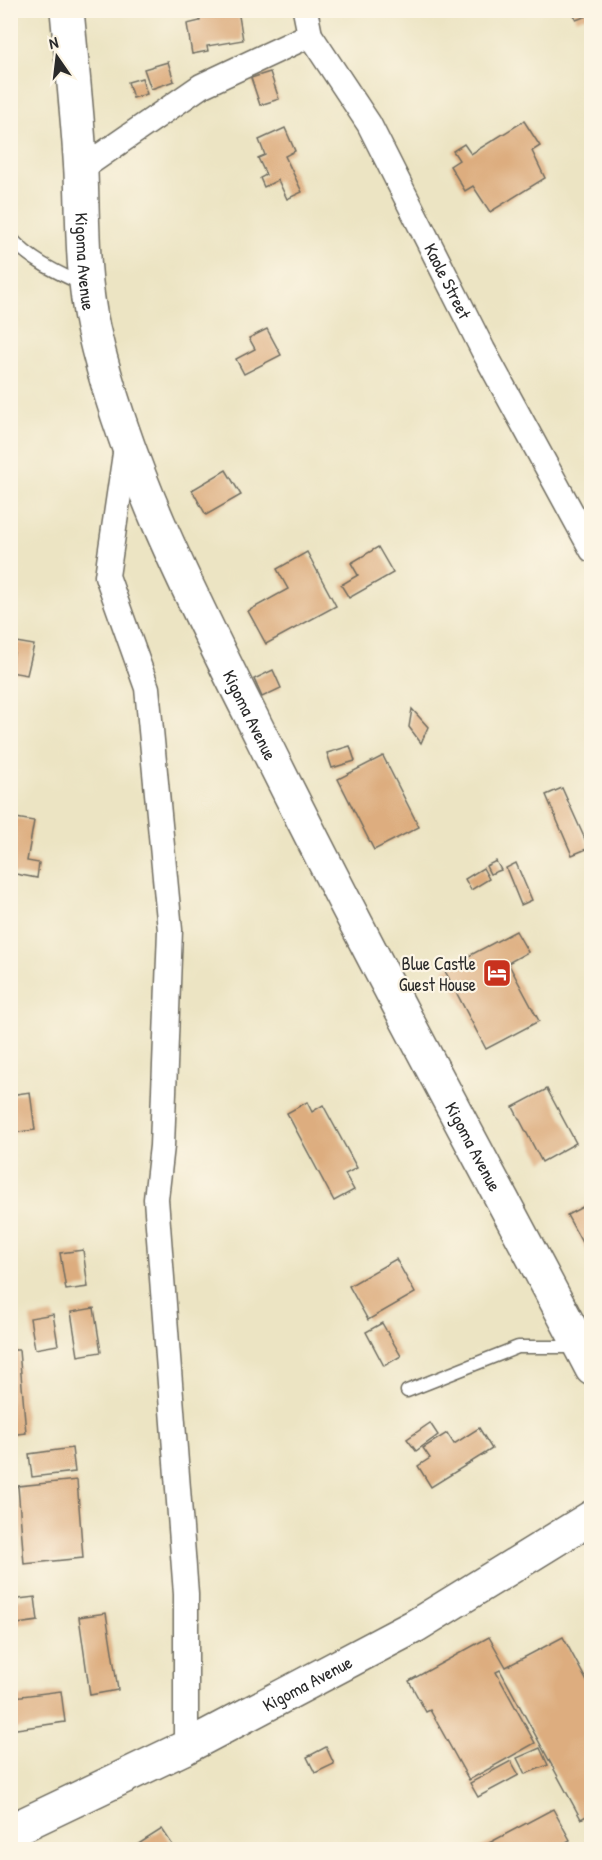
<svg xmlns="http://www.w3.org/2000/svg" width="602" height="1860" viewBox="0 0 602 1860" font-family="'Patrick Hand',sans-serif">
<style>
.building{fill:#ddad7f}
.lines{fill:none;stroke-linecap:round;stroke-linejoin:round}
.lane-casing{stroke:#6f6c60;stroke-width:15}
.street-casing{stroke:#6f6c60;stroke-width:27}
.primary-casing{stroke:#6f6c60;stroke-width:36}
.lane{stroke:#fff;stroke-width:12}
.street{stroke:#fff;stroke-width:24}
.primary{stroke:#fff;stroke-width:33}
.labels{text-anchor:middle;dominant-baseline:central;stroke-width:4.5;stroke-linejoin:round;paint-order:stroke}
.street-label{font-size:18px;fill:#2b2b2b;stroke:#fcf5e5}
.poi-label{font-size:18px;fill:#2b2b2b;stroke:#fcf5e5;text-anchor:end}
</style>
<rect width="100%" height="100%" fill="#fcf5e5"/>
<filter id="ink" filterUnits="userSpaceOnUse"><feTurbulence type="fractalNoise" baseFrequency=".0167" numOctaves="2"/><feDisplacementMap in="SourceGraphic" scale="12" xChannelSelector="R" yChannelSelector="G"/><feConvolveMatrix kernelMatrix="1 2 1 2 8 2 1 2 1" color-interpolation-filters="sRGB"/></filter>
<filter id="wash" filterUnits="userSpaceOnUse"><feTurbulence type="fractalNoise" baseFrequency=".008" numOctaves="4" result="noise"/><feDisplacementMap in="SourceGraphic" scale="24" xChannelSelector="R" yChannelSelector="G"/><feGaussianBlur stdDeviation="1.35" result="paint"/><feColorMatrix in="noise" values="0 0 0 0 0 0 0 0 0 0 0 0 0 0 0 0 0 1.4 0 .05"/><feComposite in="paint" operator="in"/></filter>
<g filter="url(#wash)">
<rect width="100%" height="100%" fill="#ece4c3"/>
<g id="blocks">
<g class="building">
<polygon points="199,10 238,10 243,40 207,46 208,51 192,54 187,24 200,21"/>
<polygon points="572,10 592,10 592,14 576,20"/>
<polygon points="168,62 174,81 151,89 144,69"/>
<polygon points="270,72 279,99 260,105 251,78"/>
<polygon points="142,78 147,94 133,98 128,82"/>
<polygon points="524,121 540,146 532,151 545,178 490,212 473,186 465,191 450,166 459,160 453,151 464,144 471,154"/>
<polygon points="285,128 295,151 285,156 302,192 287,199 278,180 264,187 260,178 266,175 258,158 265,155 259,140"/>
<polygon points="267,329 281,355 244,374 236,359 255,349 249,338"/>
<polygon points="226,470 241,495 206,515 192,490"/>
<polygon points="378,547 393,573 349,598 341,585 358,575 351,563"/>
<polygon points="307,552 336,606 266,644 248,611 288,589 277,569"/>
<polygon points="16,642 34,645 27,675 10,672"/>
<polygon points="273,670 281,688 262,697 254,679"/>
<polygon points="412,709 428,727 421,743 409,727"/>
<polygon points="350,746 355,761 332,768 327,753"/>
<polygon points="383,756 419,827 374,850 338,779"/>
<polygon points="562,788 589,848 572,855 546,795"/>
<polygon points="10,817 34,821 27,861 39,863 37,878 10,873"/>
<polygon points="496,861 501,870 490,874 486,866"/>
<polygon points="516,863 532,900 521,905 506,868"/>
<polygon points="483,868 489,879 471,890 465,879"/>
<polygon points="516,931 528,952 508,963 539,1021 486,1049 444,969"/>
<polygon points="547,1089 576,1143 542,1162 513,1107"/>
<polygon points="30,1092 35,1130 10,1133 10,1095"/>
<polygon points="307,1102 312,1112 323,1105 357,1168 345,1174 354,1190 334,1201 287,1113"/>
<polygon points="592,1202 592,1261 567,1215"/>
<polygon points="83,1250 88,1287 66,1290 60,1253"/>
<polygon points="396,1259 415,1293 368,1320 349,1286"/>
<polygon points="94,1308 101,1352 78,1356 71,1312"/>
<polygon points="53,1314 58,1345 35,1349 30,1318"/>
<polygon points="382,1323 401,1356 384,1366 366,1332"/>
<polygon points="10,1350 19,1350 26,1433 10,1435"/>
<polygon points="430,1423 438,1435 416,1451 407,1439"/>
<polygon points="479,1428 492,1449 431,1487 418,1466 430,1458 423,1448 447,1433 454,1444"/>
<polygon points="72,1448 75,1472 32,1477 29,1454"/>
<polygon points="77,1480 83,1558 24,1564 18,1486"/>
<polygon points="35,1597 38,1621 10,1625 10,1600"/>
<polygon points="106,1613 118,1690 90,1695 79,1617"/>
<polygon points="489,1637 506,1667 563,1637 592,1691 592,1813 581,1819 500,1670 496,1672 535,1743 469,1780 430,1710 426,1712 409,1681"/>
<polygon points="10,1685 14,1697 61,1691 65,1722 10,1730"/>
<polygon points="326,1747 334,1764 315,1773 307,1757"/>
<polygon points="540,1748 548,1765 525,1774 517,1758"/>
<polygon points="511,1761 519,1775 478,1797 470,1783"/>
<polygon points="553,1809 570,1840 552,1850 476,1850"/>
<polygon points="162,1829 176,1850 129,1850"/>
</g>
</g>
</g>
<g filter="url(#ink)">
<use href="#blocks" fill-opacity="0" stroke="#6f6c60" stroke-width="1.5"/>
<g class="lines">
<g class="lane-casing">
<g id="lane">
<path d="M10,237c21,24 46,35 74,48"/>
<polyline points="407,1391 518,1347 576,1347"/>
</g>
</g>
<g class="street-casing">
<g id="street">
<path id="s1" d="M305,10l5,25 59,89 114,226 109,200"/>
<polyline points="81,169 201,86 310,35"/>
<polyline points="126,447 107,576 147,688 170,930 162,1146 156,1199 186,1594 186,1747"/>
</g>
</g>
<g class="primary-casing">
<g id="primary">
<path id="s2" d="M67,10c5,55 11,109 14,163 2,52 1,104 12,155 33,145 103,278 169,410 105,213 219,420 330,631"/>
<path id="s3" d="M10,1831l176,-84 229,-121 177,-109"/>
</g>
</g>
<use href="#lane" class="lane"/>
<use href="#street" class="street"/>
<use href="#primary" class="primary"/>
</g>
</g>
<defs>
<g id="hotel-square" transform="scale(1.5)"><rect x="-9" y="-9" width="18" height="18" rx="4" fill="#c8321e" stroke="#fcf5e5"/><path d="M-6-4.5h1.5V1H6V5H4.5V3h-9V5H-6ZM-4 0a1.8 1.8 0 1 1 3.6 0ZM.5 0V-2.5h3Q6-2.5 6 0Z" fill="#fff"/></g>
</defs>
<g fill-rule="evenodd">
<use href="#hotel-square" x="497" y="973"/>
</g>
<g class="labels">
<g class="street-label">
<text stroke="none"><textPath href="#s2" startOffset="252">Kigoma Avenue</textPath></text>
<text stroke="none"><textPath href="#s1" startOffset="308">Kaole Street</textPath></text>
<text stroke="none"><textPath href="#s2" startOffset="738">Kigoma Avenue</textPath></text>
<text stroke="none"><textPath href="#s2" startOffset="1224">Kigoma Avenue</textPath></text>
<text stroke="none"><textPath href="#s3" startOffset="332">Kigoma Avenue</textPath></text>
</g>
<g class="poi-label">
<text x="476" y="963">Blue Castle<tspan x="476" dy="21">Guest House</tspan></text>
</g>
</g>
<rect width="602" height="1860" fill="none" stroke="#fcf5e5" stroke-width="36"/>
<g transform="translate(57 57) rotate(346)" stroke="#fcf5e5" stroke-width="4.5" paint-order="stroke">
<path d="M0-4.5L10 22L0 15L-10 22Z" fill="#2b2b2b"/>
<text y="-9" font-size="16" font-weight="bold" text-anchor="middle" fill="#2b2b2b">N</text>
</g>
</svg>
